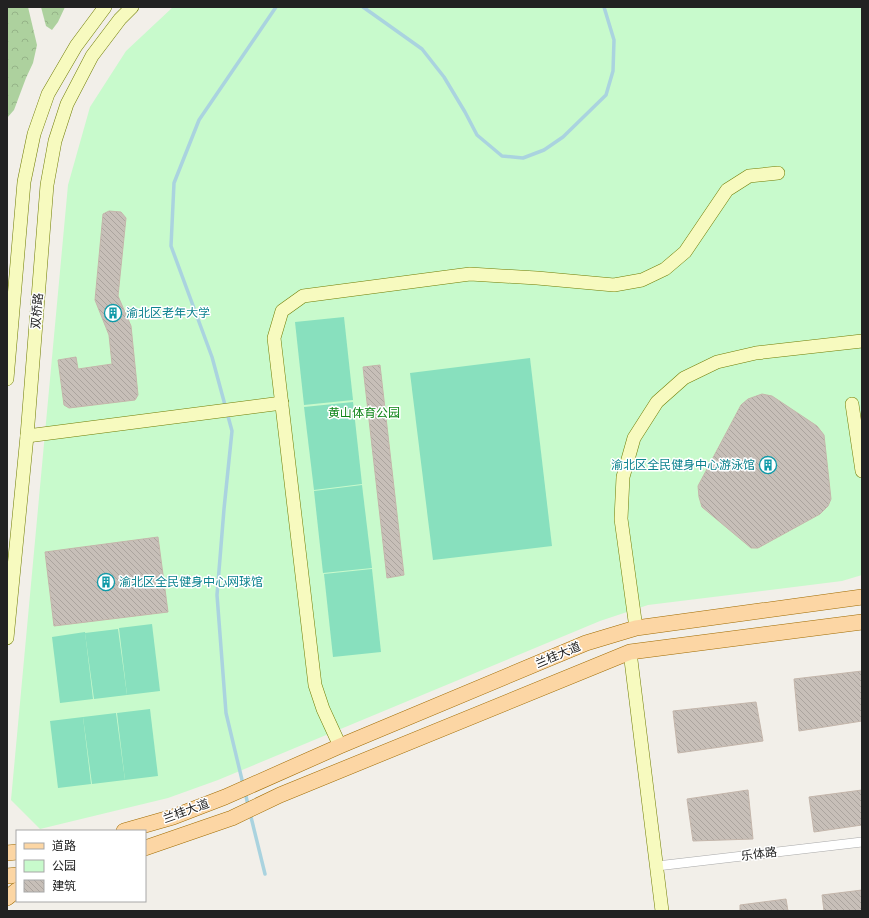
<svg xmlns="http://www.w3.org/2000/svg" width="869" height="918" viewBox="0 0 869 918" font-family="Roboto,'Noto Sans SC',sans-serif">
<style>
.forest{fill:url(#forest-crowns)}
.park{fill:#c8facc}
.pitch{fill:#88e0be}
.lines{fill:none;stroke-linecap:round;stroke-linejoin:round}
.stream{stroke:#aad3df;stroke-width:3.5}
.building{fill:url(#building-back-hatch);stroke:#c4b6ab}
.street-casing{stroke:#a9a9a9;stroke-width:10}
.secondary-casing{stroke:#707d05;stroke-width:14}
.primary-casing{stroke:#a06b00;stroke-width:16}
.street{stroke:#fff;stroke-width:9}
.secondary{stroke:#f7fabf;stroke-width:13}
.primary{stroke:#fcd6a4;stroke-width:15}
.labels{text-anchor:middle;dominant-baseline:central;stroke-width:3;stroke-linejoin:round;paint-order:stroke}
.street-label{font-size:12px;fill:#222;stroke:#fff}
.culture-label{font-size:12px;fill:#0d838f;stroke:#fff;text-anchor:start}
.park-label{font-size:12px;fill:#0c8416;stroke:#fff}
</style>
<defs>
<pattern id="forest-crowns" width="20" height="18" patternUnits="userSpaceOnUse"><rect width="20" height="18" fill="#add19e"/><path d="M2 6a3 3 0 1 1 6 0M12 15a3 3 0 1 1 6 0" fill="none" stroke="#95b388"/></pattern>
<pattern id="building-back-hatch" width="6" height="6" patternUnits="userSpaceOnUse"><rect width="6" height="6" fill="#c7bfb8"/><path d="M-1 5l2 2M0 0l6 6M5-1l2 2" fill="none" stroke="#aba49e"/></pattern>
</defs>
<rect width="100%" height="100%" fill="#f2efe9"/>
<g class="forest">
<polygon points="7,7 28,7 37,45 33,63 26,78 14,110 7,118"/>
<polygon points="41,7 65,7 58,22 52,30 46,26"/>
</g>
<polygon class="park" points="173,7 862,7 862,575 842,581 648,605 600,621 218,780 168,798 40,829 11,800 68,185 90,107 126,51"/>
<g class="pitch">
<polygon points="344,317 353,400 304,405 295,322"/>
<polygon points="530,358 552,546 433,560 410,373"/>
<polygon points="353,402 362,484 314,490 304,407"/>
<polygon points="362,485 372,568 323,573 314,491"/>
<polygon points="372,569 381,652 333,657 324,574"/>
<polygon points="152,624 160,691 127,695 119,628"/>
<polygon points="118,629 127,695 94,699 85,633"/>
<polygon points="85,632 93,699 60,703 52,637"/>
<polygon points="150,709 158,776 125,780 117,713"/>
<polygon points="116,713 125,780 92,784 83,717"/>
<polygon points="83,717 91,784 58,788 50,721"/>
</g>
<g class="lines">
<g class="stream">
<polyline points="363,7 422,49 444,77 465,112 477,135 502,156 523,158 544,150 563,137 606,95 613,71 614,40 604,7"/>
<polyline points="243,784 226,713 217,595 224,509 232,431 212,357 171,246 174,183 199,120 276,7"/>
<polyline points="245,792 248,805"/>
<polyline points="250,813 265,874"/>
</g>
</g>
<g class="building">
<polygon points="109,211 121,212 126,218 118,296 131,326 138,395 135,400 69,408 64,405 58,360 76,357 78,369 112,364 109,335 95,300 103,214"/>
<polygon points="380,365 404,575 387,578 363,367"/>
<polygon points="762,394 772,396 817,426 824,435 831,499 828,506 820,514 758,548 751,548 702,507 699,497 698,486 741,405 748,399"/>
<polygon points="158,537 168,612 54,626 45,552"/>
<polygon points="862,671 862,721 799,731 794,679"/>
<polygon points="756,702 763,741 678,753 673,711"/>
<polygon points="748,790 753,839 693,841 687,799"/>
<polygon points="862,790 862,825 814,832 809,797"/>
<polygon points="862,890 862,911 824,911 822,895"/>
<polygon points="786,899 788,911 740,911 740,905"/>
</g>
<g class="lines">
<g class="street-casing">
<polyline id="street" points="657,866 862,842"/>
</g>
<g class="secondary-casing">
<g id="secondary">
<polyline points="7,379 24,182 34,134 48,94 76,46 105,7"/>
<polyline points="852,404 862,471"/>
<polyline points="27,436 282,403"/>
<polyline points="636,628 621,519 623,477 634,438 657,402 684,378 717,362 756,353 862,341"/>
<polyline points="7,638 27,436 47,185 55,141 67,104 92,56 120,19 132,7"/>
<polyline points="630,652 662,911"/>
<polyline points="340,746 323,709 315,685 274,338 282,311 303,296 470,274 537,278 614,285 642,280 665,269 685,252 727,190 749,176 778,173"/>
</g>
</g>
<g class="primary-casing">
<g id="primary">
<polyline points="124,831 173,817 225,797 340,746 586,643 636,628 862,597"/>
<polyline points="145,848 232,818 280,795 630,652 862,622"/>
<polyline points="7,853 17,852"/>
<polyline points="7,876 17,875"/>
<polyline points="7,898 17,890"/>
</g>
</g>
<use href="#street" class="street"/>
<use href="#secondary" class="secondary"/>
<use href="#primary" class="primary"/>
</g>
<defs>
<g id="building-ring" transform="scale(0.9)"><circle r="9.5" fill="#fff" stroke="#0f9aa8" stroke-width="1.5"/><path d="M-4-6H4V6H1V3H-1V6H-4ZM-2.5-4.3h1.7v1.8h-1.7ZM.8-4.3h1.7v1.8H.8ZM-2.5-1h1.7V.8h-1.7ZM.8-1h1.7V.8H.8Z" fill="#0f9aa8"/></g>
</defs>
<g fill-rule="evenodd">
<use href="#building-ring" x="113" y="313"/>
<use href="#building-ring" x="768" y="465"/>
<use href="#building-ring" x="106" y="582"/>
</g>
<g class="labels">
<g class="street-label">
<text transform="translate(37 311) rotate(-85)">双桥路</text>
<text transform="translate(558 655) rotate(-23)">兰桂大道</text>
<text transform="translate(186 811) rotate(-20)">兰桂大道</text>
<text transform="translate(759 854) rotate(-7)">乐体路</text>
</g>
<g class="culture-label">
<text x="126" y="313">渝北区老年大学</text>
<text x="755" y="465" text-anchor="end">渝北区全民健身中心游泳馆</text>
<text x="119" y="582">渝北区全民健身中心网球馆</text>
</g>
<g class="park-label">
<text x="364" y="413">黄山体育公园</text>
</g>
</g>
<rect width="869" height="918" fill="none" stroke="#222222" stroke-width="16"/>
<rect x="16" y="830" width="130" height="72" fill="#ffffff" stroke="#a7a7a7"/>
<rect x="24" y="843" width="20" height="6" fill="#fcd6a4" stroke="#a7a7a7"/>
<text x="52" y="850" font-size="12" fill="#222222">道路</text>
<rect x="24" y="860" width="20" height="12" fill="#c8facc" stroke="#a7a7a7"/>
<text x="52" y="870" font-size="12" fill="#222222">公园</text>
<rect x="24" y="880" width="20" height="12" fill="url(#building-back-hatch)" stroke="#a7a7a7"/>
<text x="52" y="890" font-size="12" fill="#222222">建筑</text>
</svg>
